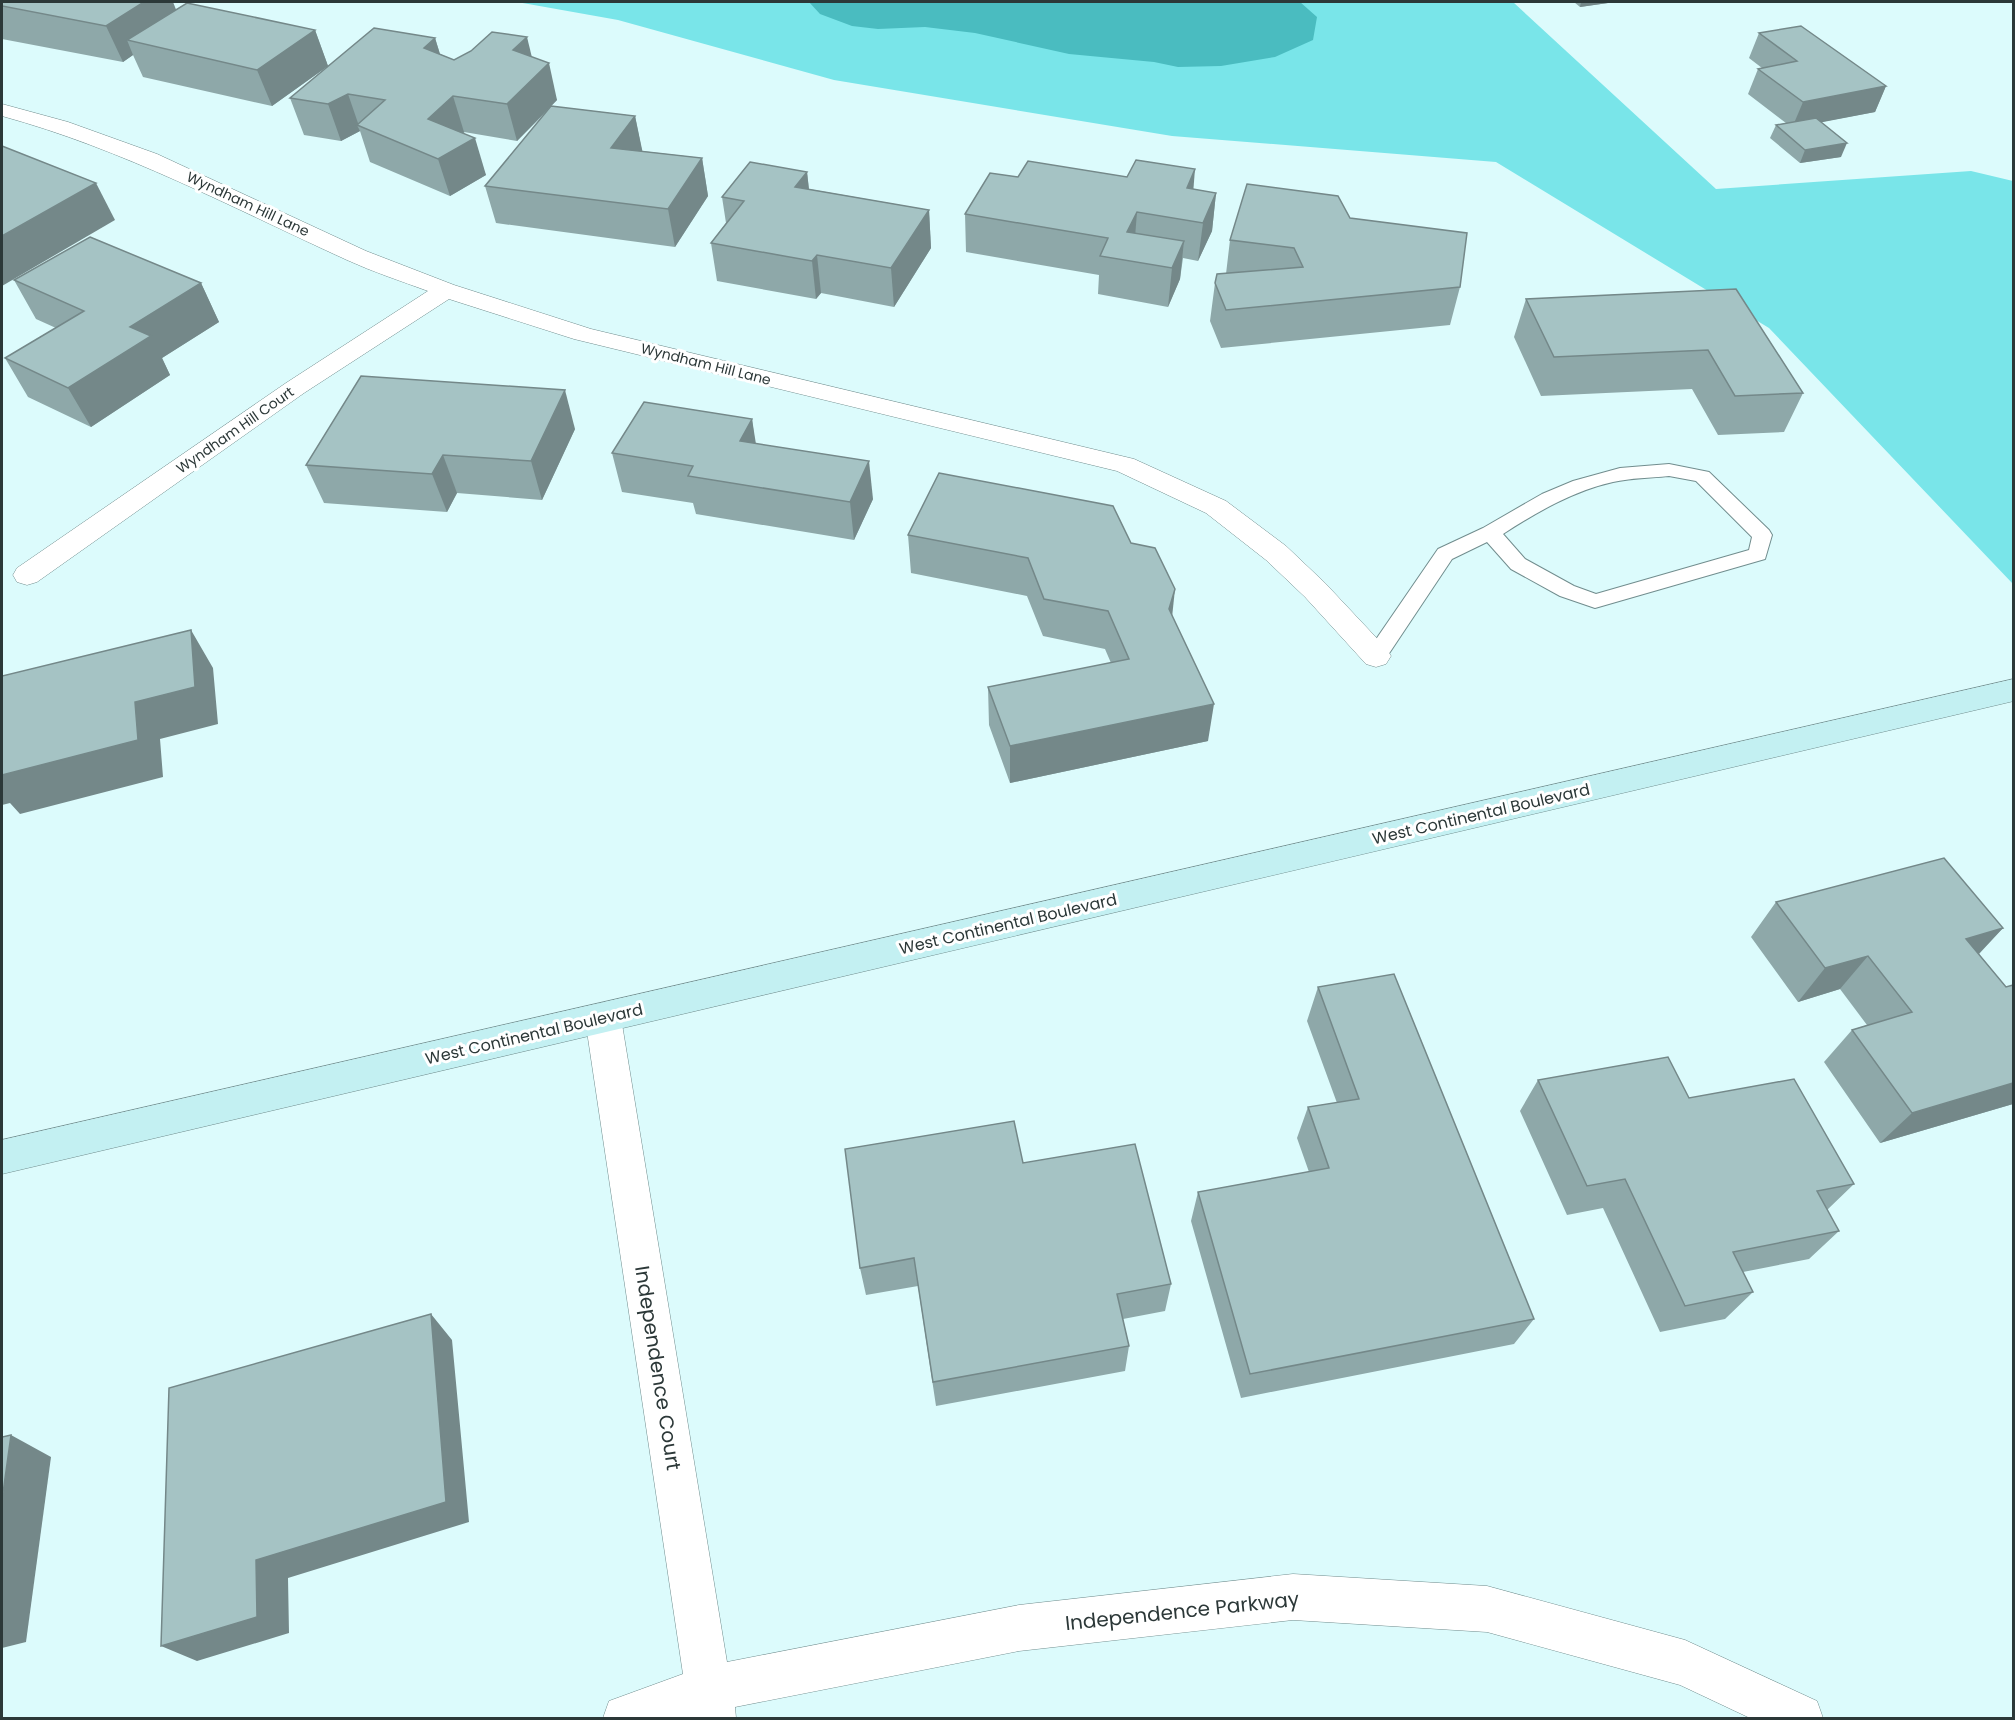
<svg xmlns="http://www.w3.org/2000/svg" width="2015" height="1720" viewBox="0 0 2015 1720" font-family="Poppins,sans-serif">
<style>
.green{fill:#79e5e9}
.water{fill:#4abcc0}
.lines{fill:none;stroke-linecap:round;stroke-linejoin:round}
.lane-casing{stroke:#718d8e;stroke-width:2}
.street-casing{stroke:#718d8e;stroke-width:1}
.secondary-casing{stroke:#718d8e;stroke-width:1}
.lane{fill:#fff;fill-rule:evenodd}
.street{fill:#fff;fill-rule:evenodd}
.secondary{fill:#c3f0f2;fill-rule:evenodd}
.wall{fill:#8ea8a9}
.shaded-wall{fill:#748889}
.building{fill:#a5c3c4;stroke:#748889;stroke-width:1.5}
.labels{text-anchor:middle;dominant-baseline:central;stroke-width:6;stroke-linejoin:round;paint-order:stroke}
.far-street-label{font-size:14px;fill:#2c3838;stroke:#fff}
.street-label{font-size:16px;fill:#2c3838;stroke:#fff}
.near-street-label{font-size:20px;fill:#2c3838;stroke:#fff}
</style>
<rect width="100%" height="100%" fill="#dcfbfc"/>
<polygon class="green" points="517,2 1513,2 1716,189 1971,171 2013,181 2013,584 1769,328 1496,162 1172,136 834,80 618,20"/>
<polygon class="water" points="809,2 1300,2 1317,17 1313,40 1275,57 1221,66 1178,67 1154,62 1069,54 975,33 925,27 878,29 852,26 820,14"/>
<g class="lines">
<g class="lane-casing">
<path id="lane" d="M1669,464l40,8 60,58 3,5 -7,24 -170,49 -35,-12 -49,-27 -24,-27 -35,17 -68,102 -8,3 -8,-3 -3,-5 3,-5 70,-102 45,-21 59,-34 31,-13 47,-13zM1669,476l27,5 56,56 -3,13 -153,44 -22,-8 -49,-27 -22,-25c34,-22 70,-43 110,-52 18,-4 37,-4 56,-6z"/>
</g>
<g class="street-casing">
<g id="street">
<path d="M2,104l66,18 89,32 209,97 88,34 137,44 543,130 92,42 60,45 39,37 61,65 5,8 -5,8 -10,3 -10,-3 -61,-67 -39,-37 -60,-47 -89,-42 -543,-132 -125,-40 -145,94 -267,189 -10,3 -10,-3 -4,-7 4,-7 269,-185 142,-92c-27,-10 -55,-19 -81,-31 -114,-52 -224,-111 -345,-144z"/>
<polygon points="603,1003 616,1007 621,1018 727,1662 1019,1605 1293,1574 1487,1586 1685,1640 1817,1701 1823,1718 1750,1718 1680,1685 1487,1632 1293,1620 1019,1651 735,1707 736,1718 603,1718 609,1701 683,1674 585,1018 590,1007"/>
</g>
</g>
<g class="secondary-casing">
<polygon id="secondary" points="2014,679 2014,701 2,1174 2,1140"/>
</g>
<use href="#lane" class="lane"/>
<use href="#street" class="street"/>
<use href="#secondary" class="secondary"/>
</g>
<g class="wall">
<polygon points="2,2 176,10 315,30 328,66 272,106 143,77 133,55 123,62 2,39"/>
<polygon points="1574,2 1615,2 1580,7"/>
<polygon points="1759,33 1886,86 1875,112 1821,122 1841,157 1800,163 1770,138 1776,125 1786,123 1748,94 1758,69 1762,68 1749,58"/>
<polygon points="435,38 440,54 454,60 532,57 557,100 551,106 635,116 642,151 702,158 708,196 675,247 496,223 485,186 548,110 517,141 464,132 486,175 450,196 370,162 360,131 341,141 304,135 290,98"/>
<polygon points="807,172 809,189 929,210 931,248 894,307 821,293 816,299 717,281 711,243 726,223 722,197"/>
<polygon points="1018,177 1193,189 1216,193 1212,231 1198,261 1183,258 1180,279 1168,307 1098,294 1099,275 966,252 965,214"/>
<polygon points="1350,218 1460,287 1450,325 1221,348 1210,321 1215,283 1226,274 1230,240"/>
<polygon points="14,280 201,283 219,322 162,358 170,375 91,427 28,397 5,358 56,328 36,319"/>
<polygon points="1736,289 1803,393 1784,432 1718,435 1692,389 1541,396 1514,337 1526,299"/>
<polygon points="752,419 755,443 873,499 854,540 696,514 693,503 622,492 612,453"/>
<polygon points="575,429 542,500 457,493 447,512 324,503 306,465"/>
<polygon points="908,535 1131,543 1172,616 1208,741 1010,783 989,725 988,687 1111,663 1105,649 1043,636 1027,596 911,573"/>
<polygon points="1776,902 2003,928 1979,954 2006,987 2013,985 2013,1104 1880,1143 1824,1062 1852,1030 1867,1025 1840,989 1798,1002 1751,937"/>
<polygon points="1318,987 1534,1319 1514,1344 1241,1398 1191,1221 1198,1192 1309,1172 1297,1138 1308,1107 1337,1103 1307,1021"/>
<polygon points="1538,1080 1689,1098 1854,1184 1827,1210 1839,1231 1809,1259 1743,1272 1753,1292 1725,1319 1660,1332 1603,1208 1567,1215 1520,1111"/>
<polygon points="1023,1163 1171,1284 1165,1311 1123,1319 1129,1346 1125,1371 936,1406 918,1286 866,1295 860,1268"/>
</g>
<g class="shaded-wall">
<polygon points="144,2 173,2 181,22 127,40 133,55 123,62 106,26"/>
<polygon points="1581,2 1615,2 1580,7"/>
<polygon points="315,30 328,66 272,106 257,70"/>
<polygon points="527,37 536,74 513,50"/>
<polygon points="435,38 446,74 424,48"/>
<polygon points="549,63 557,100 517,141 507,104"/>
<polygon points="1886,86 1875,112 1792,128 1803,102"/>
<polygon points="348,94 359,126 357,125 360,131 341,141 328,104"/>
<polygon points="453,96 464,132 440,156 428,119"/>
<polygon points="635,116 643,154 611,148"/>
<polygon points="475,138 486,175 450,196 438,159"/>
<polygon points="1847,143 1841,157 1800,163 1805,150"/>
<polygon points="702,158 708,196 675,247 668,209"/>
<polygon points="1195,169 1192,207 1187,188"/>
<polygon points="807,172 811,209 795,187"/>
<polygon points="96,183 115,220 2,286 2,236"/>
<polygon points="1216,193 1212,231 1198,261 1203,223"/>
<polygon points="929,210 931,248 894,307 891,268"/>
<polygon points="1137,212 1134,250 1127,232"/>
<polygon points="1184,241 1180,279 1168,307 1172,268"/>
<polygon points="817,255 821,293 816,299 812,261"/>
<polygon points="201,283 219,322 162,358 170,375 91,427 68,388 130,327"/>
<polygon points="565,390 575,429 542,500 531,461"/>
<polygon points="752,419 758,457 740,441"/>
<polygon points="443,455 457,493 447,512 432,474"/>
<polygon points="869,461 873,499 854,540 850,502"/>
<polygon points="1175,589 1171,627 1169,609"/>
<polygon points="191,630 213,668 218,724 160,739 163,777 20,814 10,803 2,805 2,775 135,702"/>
<polygon points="1214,704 1208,741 1010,783 1010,746"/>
<polygon points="2003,928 1971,962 1966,939"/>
<polygon points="1868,956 1840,989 1798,1002 1825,968"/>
<polygon points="2013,1083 2013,1104 1880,1143 1912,1113"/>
<polygon points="431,1314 452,1340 469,1522 288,1578 289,1633 197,1661 161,1646 256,1560"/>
<polygon points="11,1435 51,1457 26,1642 2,1648 2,1500"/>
</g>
<g class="building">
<polygon points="2,2 144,2 106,26 2,6"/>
<polygon points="187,3 315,30 257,70 127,40"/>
<polygon points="1801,26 1886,86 1803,102 1758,69 1797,61 1759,33"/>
<polygon points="374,28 435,38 424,48 454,60 471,51 492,32 527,37 513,50 549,63 507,104 453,96 428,119 475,138 438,159 357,125 385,100 348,94 328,104 290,98"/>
<polygon points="551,106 635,116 611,148 702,158 668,209 485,186"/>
<polygon points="1816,118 1847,143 1805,150 1776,125"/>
<polygon points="2,146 96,183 2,236"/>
<polygon points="1136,160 1195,169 1187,188 1216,193 1203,223 1137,212 1127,232 1184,241 1172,268 1100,256 1108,238 965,214 990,173 1018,177 1028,161 1127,177"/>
<polygon points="750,162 807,172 795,187 929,210 891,268 817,255 812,261 711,243 744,201 722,197"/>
<polygon points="1247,184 1338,196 1350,218 1467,233 1460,287 1226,310 1215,283 1217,274 1303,267 1294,248 1230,240"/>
<polygon points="90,237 201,283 130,327 151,336 68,388 5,358 84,311 14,280"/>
<polygon points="1736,289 1803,393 1735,396 1708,350 1554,357 1526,299"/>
<polygon points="361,376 565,390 531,461 443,455 432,474 306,465"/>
<polygon points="644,402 752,419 740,441 869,461 850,502 688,476 693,466 612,453"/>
<polygon points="939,473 1113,506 1131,543 1155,548 1175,589 1169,609 1214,704 1010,746 988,687 1129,659 1108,611 1044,599 1028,558 908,535"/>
<polygon points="191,630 195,687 135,702 138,740 2,775 2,676"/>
<polygon points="1944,858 2003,928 1966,939 2006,987 2013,985 2013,1083 1912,1113 1852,1030 1912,1012 1868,956 1825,968 1776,902"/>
<polygon points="1394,974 1534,1319 1250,1374 1198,1192 1329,1168 1308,1107 1359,1099 1318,987"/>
<polygon points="1668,1057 1689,1098 1794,1079 1854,1184 1817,1191 1839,1231 1733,1252 1753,1292 1685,1306 1625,1179 1587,1186 1538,1080"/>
<polygon points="1014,1121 1023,1163 1135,1144 1171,1284 1117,1294 1129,1346 933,1382 914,1258 860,1268 845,1149"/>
<polygon points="431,1314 446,1502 256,1560 257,1617 161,1646 169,1388"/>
<polygon points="11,1435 2,1500 2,1437"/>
</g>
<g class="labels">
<g class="far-street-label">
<text transform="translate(248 204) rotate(25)">Wyndham Hill Lane</text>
<text transform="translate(706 364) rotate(14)">Wyndham Hill Lane</text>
<text transform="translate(235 430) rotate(-35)">Wyndham Hill Court</text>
</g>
<g class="street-label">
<text transform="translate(1481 814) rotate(-13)">West Continental Boulevard</text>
<text transform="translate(1008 924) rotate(-13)">West Continental Boulevard</text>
<text transform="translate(534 1034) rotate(-13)">West Continental Boulevard</text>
</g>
<g class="near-street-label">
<text transform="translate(658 1368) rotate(81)">Independence Court</text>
<text transform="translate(1182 1611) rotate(-6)">Independence Parkway</text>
</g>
</g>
<rect width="2015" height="1720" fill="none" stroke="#2c3838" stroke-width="6"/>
</svg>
